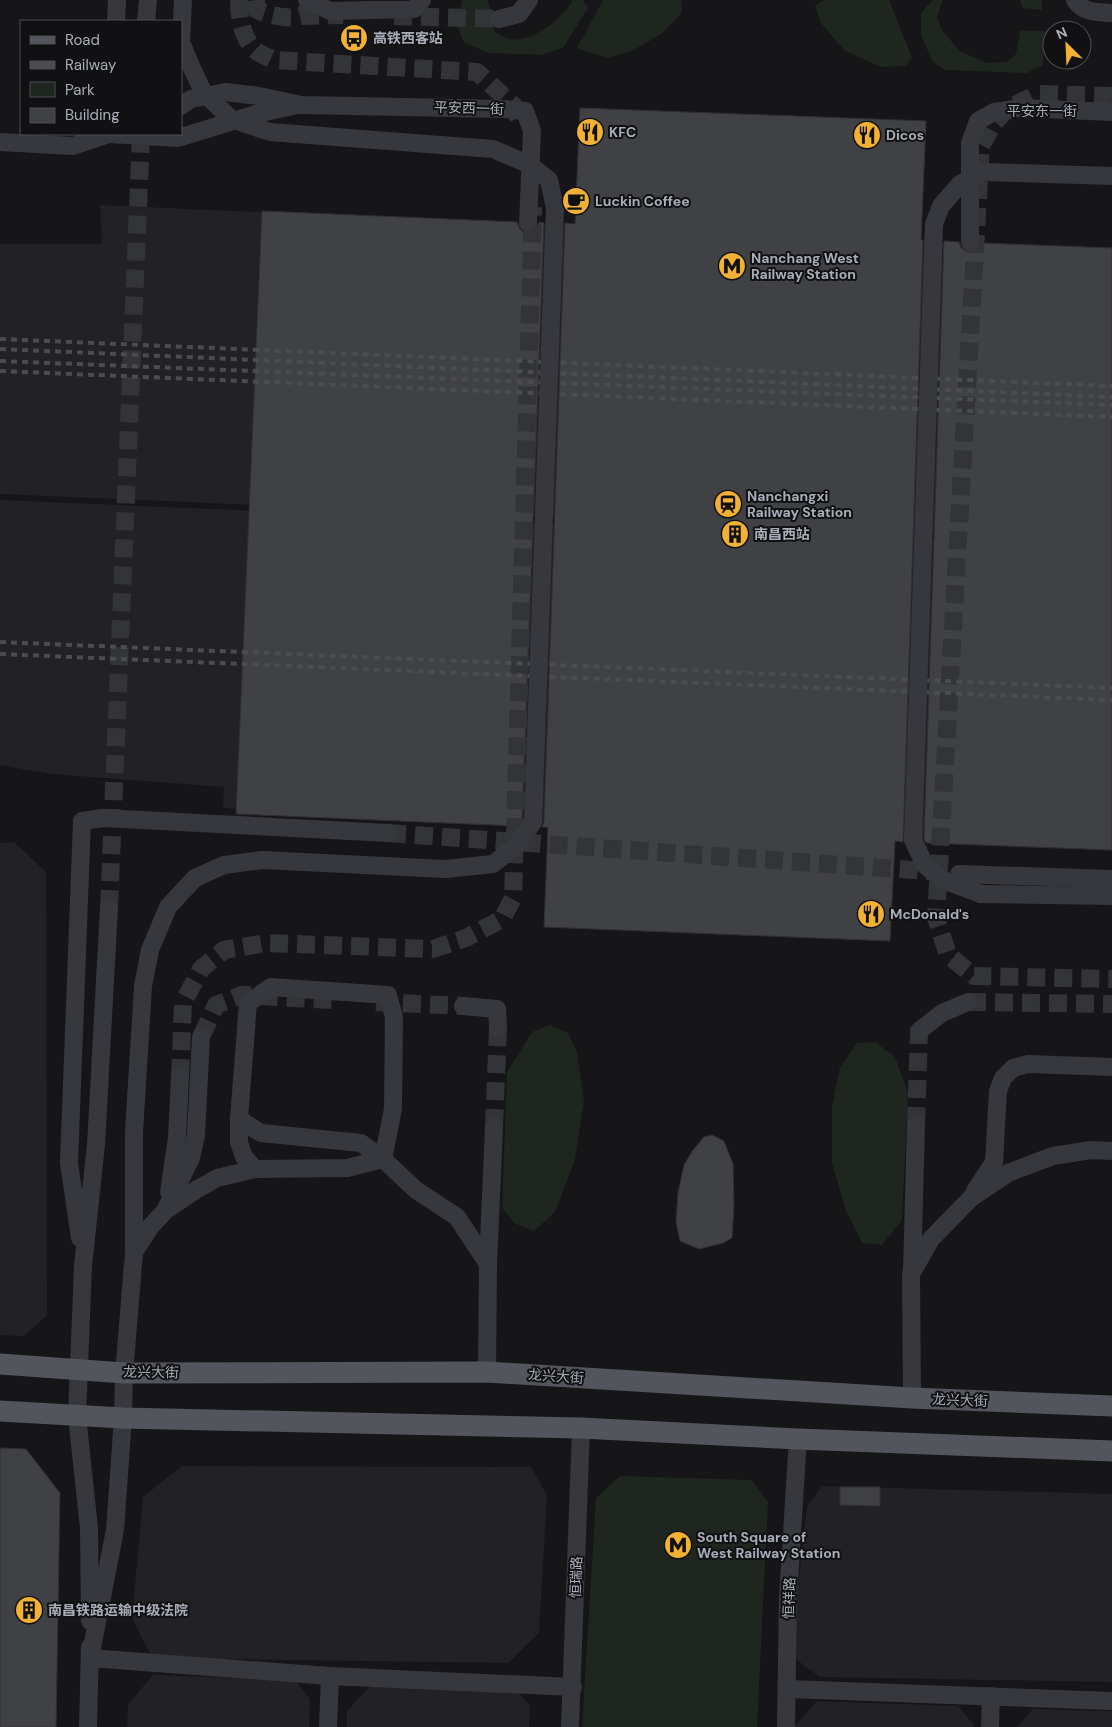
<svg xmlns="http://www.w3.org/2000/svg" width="1112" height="1727" viewBox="0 0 1112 1727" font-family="'DM Sans','Noto Sans SC',sans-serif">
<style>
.built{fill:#222225}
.green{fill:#1e261f}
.building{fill:#404145;stroke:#303034}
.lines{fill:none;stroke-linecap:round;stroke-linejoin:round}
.minor-tunnel{stroke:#333438;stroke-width:18;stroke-dasharray:18 9;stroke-linecap:butt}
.minor{stroke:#37383d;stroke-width:18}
.major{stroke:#53555c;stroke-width:21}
.rail{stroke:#4a4c52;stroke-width:4;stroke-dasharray:6 5;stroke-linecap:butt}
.minor-bridge{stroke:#37383d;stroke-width:18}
.labels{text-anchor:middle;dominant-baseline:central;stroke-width:4;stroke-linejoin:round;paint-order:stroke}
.poi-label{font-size:14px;font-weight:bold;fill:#a8adb8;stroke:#111113;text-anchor:start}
.street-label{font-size:14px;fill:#a8adb8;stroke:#111113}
</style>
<rect width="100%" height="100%" fill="#161618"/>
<g class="built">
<polygon points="100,205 1112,250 1112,542 0,494 0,244 102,244"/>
<polygon points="0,500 1112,547 1112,848 223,808 224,787 51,774 0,765"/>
<polygon points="14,842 46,872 47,1315 24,1336 0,1335 0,843"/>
<polygon points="182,1466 531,1467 547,1495 539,1633 508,1663 152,1658 132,1618 143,1497"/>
<polygon points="822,1486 1112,1494 1112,1682 820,1677 790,1655 807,1507"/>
<polygon points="153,1675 295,1680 310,1699 309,1727 127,1727 128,1704"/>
<polygon points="373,1683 514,1687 530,1706 529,1727 347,1727 347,1711"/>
<polygon points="817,1701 958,1706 974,1725 973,1727 794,1727"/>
<polygon points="1033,1709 1112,1711 1112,1727 1017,1727"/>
</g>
<g class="green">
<path d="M462,0h26l7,32c4,2 9,6 14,7 24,4 50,-19 63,-37l-1,-2h12l5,8 -25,40 -22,7 -53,-2 -24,-11 -7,-16z"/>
<polygon points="603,0 681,0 682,12 661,34 632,51 607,58 577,48"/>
<polygon points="824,0 889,0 912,58 906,66 881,67 845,51 821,23 815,6"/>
<polygon points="933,0 943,0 937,16 942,31 960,51 986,63 1006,62 1016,54 1020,31 1045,31 1043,65 1027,73 945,70 933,62 921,36 921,13"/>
<polygon points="1020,0 1042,0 1042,10 1023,8"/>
<polygon points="550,1025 568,1033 577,1052 584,1100 575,1160 555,1212 534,1231 514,1223 502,1208 507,1072 532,1032"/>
<polygon points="875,1042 895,1057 908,1093 902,1220 882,1245 862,1243 846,1211 832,1163 832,1107 840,1067 857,1043"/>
<polygon points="620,1476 752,1480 768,1502 757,1727 582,1727 596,1498"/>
</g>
<g class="building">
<polygon points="580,108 926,121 921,240 923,240 903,842 895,841 890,941 544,927 548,827 542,827 544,822 565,223 575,224"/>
<polygon points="262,211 517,222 519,228 523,232 528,234 537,229 539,222 544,223 522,818 517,826 236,814"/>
<polygon points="944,241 959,242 961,248 970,253 976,251 981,243 1112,248 1112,850 926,843 924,838"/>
<polygon points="712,1135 724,1141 733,1164 734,1206 732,1238 723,1243 699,1249 680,1241 676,1222 678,1193 684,1165 693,1150 704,1137"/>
<polygon points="0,1448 26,1449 60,1493 56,1727 0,1727"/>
<polygon points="840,1487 880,1487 880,1506 840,1505"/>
</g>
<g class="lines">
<g class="minor-tunnel">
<path d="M239,0c0,17 3,39 17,51 5,4 12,6 18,9l203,12 36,33 6,15"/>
<path d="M256,0l1,10c10,5 33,10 44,6 3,-1 6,-6 9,-8"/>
<polyline points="301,16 343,15"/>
<polyline points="394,16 499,19"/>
<polyline points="1112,96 1038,94 1008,108 994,123 981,146 936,918 948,955 974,976 1112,979"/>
<polyline points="388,833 941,872"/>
<polyline points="109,908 141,134"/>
<polyline points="376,1002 463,1006"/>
<polyline points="968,1002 1112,1004"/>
<polyline points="201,1037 216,1005 242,995 333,1000"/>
<polyline points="180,1077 183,1003 201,969 224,950 266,943 433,949 466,938 502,919 513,898 533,207"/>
<polyline points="916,1125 919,1031"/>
<polyline points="494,1127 498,1028"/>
</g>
<g class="minor">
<polyline points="307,0 330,11 414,9 422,0"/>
<path d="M1075,0c8,13 23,12 37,13"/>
<polyline points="499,19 519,14 529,0"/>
<polyline points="116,21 117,0"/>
<polyline points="146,21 148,0"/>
<polyline points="181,106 191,99 225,92 259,96 301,105 505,109 525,111 532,131 528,223"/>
<polyline points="110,134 178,138 256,114 293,106"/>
<polyline points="0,142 73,146 109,134"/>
<polyline points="984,172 1112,176"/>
<polyline points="970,242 970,143 978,121 994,112 1021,108 1112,112"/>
<polyline points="959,874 1112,879"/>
<polyline points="981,894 1112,896"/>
<polyline points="463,1006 497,1009 498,1028"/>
<polyline points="919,1031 942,1013 968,1002"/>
<polyline points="239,1119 261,1133 361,1143 383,1159 393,1109 394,1017 388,995 271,987 248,1003 239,1119 239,1142 244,1157 255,1169"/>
<polyline points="975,1191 994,1162 998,1091 1003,1078 1013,1068 1028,1064 1112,1067"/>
<polyline points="169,1192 177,1138 180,1077"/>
<polyline points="166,1209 191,1158 196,1135 201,1037"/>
<polyline points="80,1238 69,1163 82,821 103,818 388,833"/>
<polyline points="134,1252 151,1226 166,1210 196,1190 217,1178 255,1169 347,1168 383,1159 416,1190 457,1217 488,1264 487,1372"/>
<polyline points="488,1264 494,1127"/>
<polyline points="912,1271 916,1125"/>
<polyline points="912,1398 911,1274 931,1239 971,1198 1008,1173 1053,1156 1091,1150 1112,1151"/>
<polyline points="90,1621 89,1528 77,1416 83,1266 96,1145 109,908"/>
<polyline points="90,1658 115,1530 123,1418 124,1373 134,1252 134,1132 143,986 150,950 168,907 195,878 224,865 262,860 446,869"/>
<polyline points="90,1658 330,1676 573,1687"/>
<polyline points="788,1689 1112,1701"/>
<polyline points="88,1727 90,1647"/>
<polyline points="328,1727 330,1676"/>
<polyline points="570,1727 581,1428"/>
<polyline points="786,1727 788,1597 798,1439"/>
<polyline points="990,1727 991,1696"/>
</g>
<g class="major">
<polyline points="0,1364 124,1373 487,1372 912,1398 1112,1406"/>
<polyline points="0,1411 123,1418 581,1428 798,1439 1112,1451"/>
</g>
<g class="rail">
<polyline points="0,339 1112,386"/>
<polyline points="0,349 1112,397"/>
<polyline points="0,361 1112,405"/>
<polyline points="0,371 1112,417"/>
<polyline points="0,642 1112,688"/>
<polyline points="0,654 1112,700"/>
</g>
<g class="minor-bridge">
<polyline points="183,0 181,42 191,66 203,92 231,119 270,132 493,149 530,165 549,180 555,208 533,822 517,845 493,864 446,869"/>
<polyline points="981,894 943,880 925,865 913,840 934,224 941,206 960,184 984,172"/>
</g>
</g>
<defs>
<g id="bus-disc" transform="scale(1.4375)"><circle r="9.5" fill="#f2b134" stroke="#111113"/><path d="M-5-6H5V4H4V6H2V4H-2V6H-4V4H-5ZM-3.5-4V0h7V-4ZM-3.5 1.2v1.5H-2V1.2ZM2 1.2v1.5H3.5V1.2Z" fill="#111"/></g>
<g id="restaurant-disc" transform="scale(1.4375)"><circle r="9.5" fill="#f2b134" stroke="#111113"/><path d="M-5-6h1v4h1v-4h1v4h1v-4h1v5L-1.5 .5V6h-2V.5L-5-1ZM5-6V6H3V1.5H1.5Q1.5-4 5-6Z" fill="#111"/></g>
<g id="cafe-disc" transform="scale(1.4375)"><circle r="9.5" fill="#f2b134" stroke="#111113"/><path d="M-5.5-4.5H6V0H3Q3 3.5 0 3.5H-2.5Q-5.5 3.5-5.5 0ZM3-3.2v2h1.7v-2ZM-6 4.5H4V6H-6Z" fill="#111"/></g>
<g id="metro-disc" transform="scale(1.4375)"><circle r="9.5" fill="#f2b134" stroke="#111113"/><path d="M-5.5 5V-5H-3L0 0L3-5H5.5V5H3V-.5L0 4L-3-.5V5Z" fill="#111"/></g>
<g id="station-disc" transform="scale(1.4375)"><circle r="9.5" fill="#f2b134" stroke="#111113"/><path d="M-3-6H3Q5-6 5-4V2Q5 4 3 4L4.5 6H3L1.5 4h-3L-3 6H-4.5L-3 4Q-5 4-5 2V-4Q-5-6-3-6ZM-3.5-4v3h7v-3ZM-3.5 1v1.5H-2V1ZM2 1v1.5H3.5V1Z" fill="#111"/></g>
<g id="building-disc" transform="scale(1.4375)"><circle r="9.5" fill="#f2b134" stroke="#111113"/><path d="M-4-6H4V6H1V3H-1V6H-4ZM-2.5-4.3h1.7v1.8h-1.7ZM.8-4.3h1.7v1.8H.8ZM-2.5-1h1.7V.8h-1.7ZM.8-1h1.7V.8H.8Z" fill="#111"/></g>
</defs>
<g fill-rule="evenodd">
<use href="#bus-disc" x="354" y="38"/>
<use href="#restaurant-disc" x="590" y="132"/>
<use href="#restaurant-disc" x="867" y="135"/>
<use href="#cafe-disc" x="576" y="201"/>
<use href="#metro-disc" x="732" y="266"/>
<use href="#station-disc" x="728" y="504"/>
<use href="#building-disc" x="735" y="534"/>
<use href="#restaurant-disc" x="871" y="914"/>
<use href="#metro-disc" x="678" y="1545"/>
<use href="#building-disc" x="29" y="1610"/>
</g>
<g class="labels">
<g class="poi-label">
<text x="373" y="38">高铁西客站</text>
<text x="609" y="132">KFC</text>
<text x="886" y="135">Dicos</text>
<text x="595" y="201">Luckin Coffee</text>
<text x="751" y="258">Nanchang West<tspan x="751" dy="16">Railway Station</tspan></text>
<text x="747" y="496">Nanchangxi<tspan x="747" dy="16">Railway Station</tspan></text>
<text x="754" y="534">南昌西站</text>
<text x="890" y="914">McDonald's</text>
<text x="697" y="1537">South Square of<tspan x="697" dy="16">West Railway Station</tspan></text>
<text x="48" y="1610">南昌铁路运输中级法院</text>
</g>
<g class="street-label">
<text transform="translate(469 108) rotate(2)">平安西一街</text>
<text x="1042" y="111">平安东一街</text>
<text transform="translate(151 1372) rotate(1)">龙兴大街</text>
<text transform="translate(556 1376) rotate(4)">龙兴大街</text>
<text transform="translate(960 1400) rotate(2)">龙兴大街</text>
<text transform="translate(576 1577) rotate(-88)">恒瑞路</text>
<text transform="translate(789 1598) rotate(-88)">恒祥路</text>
</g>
</g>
<rect x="20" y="20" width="162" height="115" fill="#111113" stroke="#4d4f55"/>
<rect x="30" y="36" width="25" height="8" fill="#53555c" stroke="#4d4f55"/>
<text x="65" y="45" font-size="15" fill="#a8adb8">Road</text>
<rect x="30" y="61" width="25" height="8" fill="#4a4c52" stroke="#4d4f55"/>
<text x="65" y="70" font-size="15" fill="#a8adb8">Railway</text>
<rect x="30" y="82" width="25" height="15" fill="#1e261f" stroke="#4d4f55"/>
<text x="65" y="95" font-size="15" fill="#a8adb8">Park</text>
<rect x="30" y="108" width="25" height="15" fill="#404145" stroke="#4d4f55"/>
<text x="65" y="120" font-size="15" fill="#a8adb8">Building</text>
<g transform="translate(1067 45) rotate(336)"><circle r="24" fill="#111113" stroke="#4d4f55"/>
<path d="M0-4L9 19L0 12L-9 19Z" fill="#f2b134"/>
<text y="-8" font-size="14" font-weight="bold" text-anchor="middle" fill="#a8adb8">N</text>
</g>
</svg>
